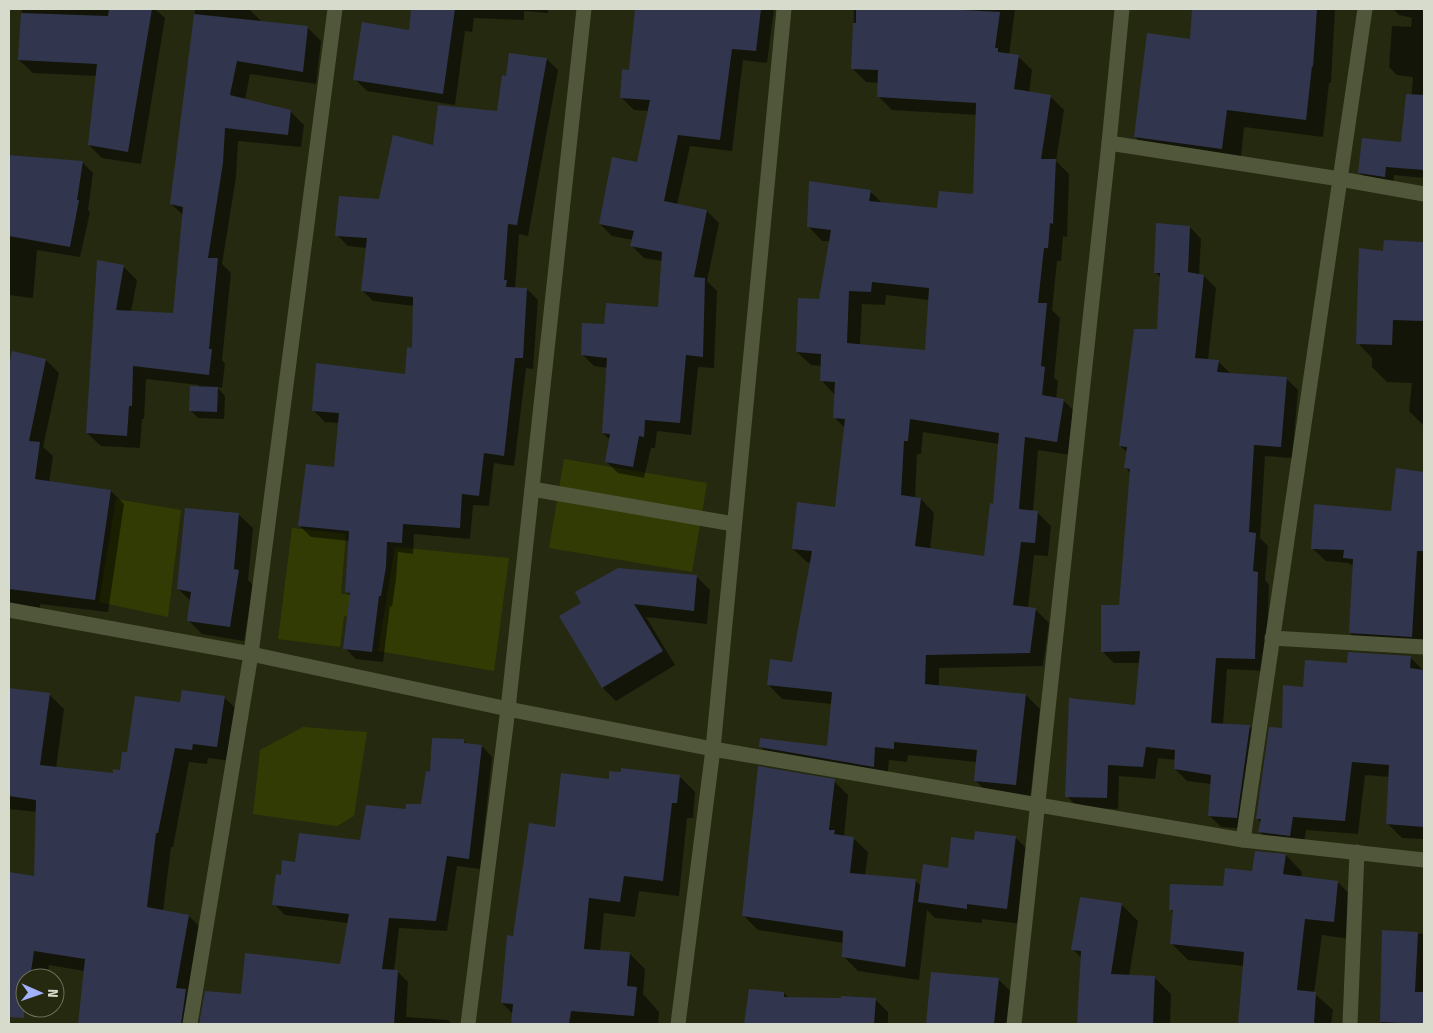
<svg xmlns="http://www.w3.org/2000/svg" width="1433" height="1033" viewBox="0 0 1433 1033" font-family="'Fira Sans Condensed',sans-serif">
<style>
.green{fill:#333b04}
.shadow{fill:#0007;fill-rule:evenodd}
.building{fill:#31364e;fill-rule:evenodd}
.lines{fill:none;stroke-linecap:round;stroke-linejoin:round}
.minor{stroke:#51573b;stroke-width:15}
</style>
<rect width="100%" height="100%" fill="#25290f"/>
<g class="green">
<polygon points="564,459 707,483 692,572 549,548"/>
<polygon points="116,499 181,510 168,617 99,602"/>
<polygon points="292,528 346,534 341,594 353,595 350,617 344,616 340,647 278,639"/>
<polygon points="395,547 509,558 494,671 378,651"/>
<polygon points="303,727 367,732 354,816 337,826 253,814 260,750"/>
</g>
<g class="shadow">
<polygon points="22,9 155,9 165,18 141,164 102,158 89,145 97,76 33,73 19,60"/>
<polygon points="195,9 249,9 262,22 308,28 321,41 316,84 250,74 245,100 290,111 304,125 301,147 238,141 236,177 222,264 231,273 222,360 225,364 222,388 217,387 225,396 224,419 198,418 190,410 199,385 146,379 144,419 142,419 140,448 101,446 87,433 98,262 124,267 137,280 131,312 174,314 184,216 171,204"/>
<polygon points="413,9 548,9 548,13 524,11 524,20 474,18 472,32 465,31 455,105 367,91 355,79 410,31"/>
<polygon points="636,9 774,9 767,63 743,60 732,151 690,146 677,205 707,211 719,223 707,281 717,291 714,368 698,367 691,435 657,431 655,448 651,448 644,478 618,473 606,461 610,440 603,433 608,368 594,366 582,354 606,325 659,308 662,261 644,258 632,246 633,240 612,236 600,224 638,163 649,111 634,110 622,98 630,71"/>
<path d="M851,9h164l-6,46 9,1 14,14 -3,23 21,3 14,14 -8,51 13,13 -2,63 -4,-1 -2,25h-4l-5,49 8,8 -6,60 4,3 -2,18 7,1 14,14 -7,41 -32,-5 -5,62h4l14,14 -3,30 -14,-1 -6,53 7,1 14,14 -6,43 -104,2v19l87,8 14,14 -10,90 -41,-5 -14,-14 2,-18 -69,-7 -1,7 -18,-2 -2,20 -113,-19 -13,-14h67l4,-43 -50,-5 -13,-14 24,-22 18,-100 -4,-1 -14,-13 43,-41 9,-80 -10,-10v-23l-13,-14v-15l-11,-1 -14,-13 23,-51 10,-60h-8l-13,-14 61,-36 13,13 55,6 36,-15 3,-80 -85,-5 -14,-14 1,-13 -13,-1 -14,-14 2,-58zM886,295l43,5 -3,51 -66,-6 2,-41 23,1zM923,432l76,12 -4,61 -10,52 -55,-7 4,-37 -13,-14 -6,-1 2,-44h4z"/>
<polygon points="1193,9 1251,9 1272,22 1274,9 1335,9 1331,83 1329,83 1323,137 1244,127 1240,166 1153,155 1135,137 1191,40"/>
<polygon points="1393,9 1424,9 1424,178 1394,175 1393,185 1368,181 1359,172 1402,144 1409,126 1413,77 1397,75 1389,67 1392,26 1411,27 1412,18 1399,15"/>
<polygon points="547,59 558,70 528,236 519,234 515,289 527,289 538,300 533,369 526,368 514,466 494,463 489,506 473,505 470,539 414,534 413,554 398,552 396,579 392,607 390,606 383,662 356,659 345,648 351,596 347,592 350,541 311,537 300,526 335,468 339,423 325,422 314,411 406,375 413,349 414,306 373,301 362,290 367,248 348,246 337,235 380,200 434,146 498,113 507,77"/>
<polygon points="9,155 82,162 93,173 88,210 90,212 80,257 37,250 33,298 9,295"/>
<polygon points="1190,227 1201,239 1199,275 1204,276 1216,288 1208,360 1218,361 1230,373 1286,378 1298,390 1292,458 1265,456 1260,538 1268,546 1265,580 1269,585 1266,671 1227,669 1223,725 1250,727 1262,738 1248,829 1221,827 1209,815 1211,784 1187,781 1175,769 1176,760 1158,758 1155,779 1119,776 1118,809 1078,808 1067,796 1136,706 1140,663 1114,663 1102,651 1120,606 1131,474 1126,468 1128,453 1120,446 1158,331 1161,278 1156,273"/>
<polygon points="1385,241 1424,243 1424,426 1409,411 1412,383 1387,382 1372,367 1372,358 1358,343 1384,253"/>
<polygon points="13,353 46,360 59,373 43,447 53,456 49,483 111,491 124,504 108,612 40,604 40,608 27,606 9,613 9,371"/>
<polygon points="1397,470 1424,473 1424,649 1363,646 1350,633 1354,567 1349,563 1326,561 1312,548 1392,513"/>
<polygon points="239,515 253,528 248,580 253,585 244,641 202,634 188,620 191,601 178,589"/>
<polygon points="697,577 710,590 707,624 646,617 675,665 616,701 603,688 561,616"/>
<polygon points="1410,657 1424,671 1424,851 1424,839 1402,838 1388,824 1390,777 1365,775 1358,834 1306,830 1303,849 1274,846 1260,832 1261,823 1257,818 1283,729 1304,688 1348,664"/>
<polygon points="9,689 49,694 64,709 56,768 114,774 121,771 128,754 182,703 224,697 239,712 231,761 208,758 207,764 189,762 173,847 171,847 163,911 189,916 204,931 198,1024 119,1024 124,995 85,971 49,965 47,978 25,978 25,980 9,977 9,874 35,878 37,812 9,809"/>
<polygon points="464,741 468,745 482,746 492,757 480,869 457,866 447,931 399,928 394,971 397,971 408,982 406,1017 448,1020 452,1024 201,1024 206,992 242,995 341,965 348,923 285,915 274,904 282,876 297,863 361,842 407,811 422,805 431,773"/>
<polygon points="679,776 695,792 693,818 687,818 679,896 639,891 635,917 604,913 600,951 629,953 645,969 643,994 659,1012 658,1024 512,1024 513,1014 502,1003 514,937 556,828 610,780"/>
<polygon points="834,781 848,795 844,837 853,838 868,852 865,876 915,880 921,886 949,869 975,842 1015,837 1031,853 1022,924 982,919 982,923 935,918 927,910 919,980 858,971 843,956 844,943 758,930 744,916"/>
<polygon points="1256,852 1286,855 1302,872 1301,878 1338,882 1354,899 1350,939 1322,935 1314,993 1333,1010 1331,1024 1239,1024 1244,966 1188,960 1171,943 1174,913 1170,909 1224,887 1253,872"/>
<polygon points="1121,904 1138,921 1129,976 1155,978 1171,994 1170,1024 1078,1024 1082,959 1073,949"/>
<polygon points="1383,932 1424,934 1424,1024 1383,1024 1381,1022"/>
<polygon points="932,973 998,979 1011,992 1008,1024 927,1024"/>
<polygon points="750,991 784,993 790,999 876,1000 888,1012 888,1024 745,1024"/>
</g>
<g class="building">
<polygon points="109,9 152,9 128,152 88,145 97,64 18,60 21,13 108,16"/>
<polygon points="411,9 455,9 443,94 353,80 362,22 409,30"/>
<polygon points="635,9 761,9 756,51 732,49 720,140 678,135 664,201 707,210 694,277 705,278 703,357 686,355 680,423 645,420 644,437 639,436 633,467 605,462 610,434 602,433 607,358 581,355 582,323 604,324 606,303 658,307 662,252 630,246 634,231 599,224 612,157 637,162 650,100 620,98 622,69 629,70"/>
<path d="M856,9h89l55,3 -5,36h3v4l21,3 -5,34 37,6 -10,64h15l-3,65 -3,-1 -2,25h-4l-6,55h9l-6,63 4,1 -3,28 22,4 -7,43 -32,-5 -6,72 19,2 -3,32 -14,-1 -8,63 23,3 -6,45 -104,2 -1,29 101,10 -10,91 -42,-4 3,-31 -83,-8v7l-19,-2 -1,20 -115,-20 1,-9 67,8 5,-54 -65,-7 3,-26 22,3 20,-111 -20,-2 5,-47 38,5 10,-88 -12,-1 2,-36 -15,-1 1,-27 -25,-2 2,-54 21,1 12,-69 -24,-3 2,-46 62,9 -2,11 68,7 2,-17 34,3 3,-91 -99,-6 1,-27 -27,-1 2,-46h3zM872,282l57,6 -4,62 -78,-7 2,-52 22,1zM910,419l89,14 -6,71 -3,-1 -6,53 -69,-10 6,-48 -20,-3 3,-54h4z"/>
<polygon points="1192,9 1317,9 1313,67 1312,66 1306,120 1227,110 1222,149 1134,137 1147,33 1190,39"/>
<polygon points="194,14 308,26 303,72 237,61 230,95 291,110 288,135 225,128 223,163 208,258 218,258 209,349 212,349 209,375 133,366 132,406 129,406 127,436 86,433 97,260 124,265 116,310 173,313 183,207 170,204"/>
<polygon points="509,53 547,58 517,225 508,224 504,280 507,280 506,287 527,288 523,358 515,358 504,456 484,453 479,496 462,494 460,528 403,524 402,543 387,542 386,567 381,596 379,596 372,652 343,649 350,593 345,592 349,531 298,526 306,464 334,467 339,413 312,411 316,363 405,374 407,347 412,348 413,297 361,291 367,238 335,236 339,196 379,199 393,135 433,145 438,105 497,111 502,75 506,76"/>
<polygon points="1406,94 1424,95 1424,170 1386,167 1385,177 1358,173 1362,138 1401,142"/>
<polygon points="9,155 83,161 77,200 79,200 70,247 9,236"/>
<polygon points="1156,223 1190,226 1188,272 1204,275 1195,358 1219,360 1217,372 1287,377 1281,447 1254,445 1249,532 1256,533 1253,571 1258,572 1255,659 1216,658 1211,723 1250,725 1237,818 1208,816 1211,775 1174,769 1175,750 1146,747 1143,767 1108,765 1107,798 1065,797 1069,698 1135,705 1140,651 1101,652 1101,605 1119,605 1130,469 1124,468 1127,447 1119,446 1134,329 1157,329 1160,273 1154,273"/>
<polygon points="1384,240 1424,242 1424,321 1393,320 1392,345 1356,344 1359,248 1383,251"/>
<polygon points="12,351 46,359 29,441 40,442 35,479 111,490 95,600 9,589 9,365"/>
<polygon points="190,386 218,387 217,412 189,411"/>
<polygon points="1396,468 1424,472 1424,551 1417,551 1412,637 1349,633 1353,559 1343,558 1344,550 1311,549 1314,504 1391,511"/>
<polygon points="185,508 239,513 234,569 239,570 230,627 187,621 191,592 177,589"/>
<polygon points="618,568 697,575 694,611 634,604 663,651 602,688 559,616 581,603 575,592"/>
<polygon points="1348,652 1411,656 1410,668 1424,670 1424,827 1386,824 1389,765 1352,762 1345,821 1293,817 1290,836 1258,832 1261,819 1256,819 1269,727 1282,728 1283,685 1303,687 1305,660 1347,663"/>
<polygon points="9,688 50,693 40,765 113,773 113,769 120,770 122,752 127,752 135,696 180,702 182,690 225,696 217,747 193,744 192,750 175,748 158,833 156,833 147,907 189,915 176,988 186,989 181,1024 78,1024 85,959 34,951 30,978 25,978 24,1018 9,1017 9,872 34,876 36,800 9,796"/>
<polygon points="432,738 464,739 464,743 482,745 469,859 447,856 436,921 389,918 382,969 398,970 394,1024 199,1024 205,991 241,994 245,953 340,964 349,914 272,905 276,874 281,875 282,860 295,862 299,833 360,840 366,805 406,809 406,804 421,804 426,771 430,772"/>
<polygon points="758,766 835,779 829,830 835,830 834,834 854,837 850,873 916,879 905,967 842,957 843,931 742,916"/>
<polygon points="621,768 680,775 677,803 672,803 663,881 624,876 620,902 589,898 584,949 630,952 627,986 637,987 634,1016 571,1011 569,1024 511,1024 513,1004 501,1003 507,935 513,936 529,823 555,827 561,773 609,779 609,771 621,772"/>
<polygon points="975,831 1016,836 1007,909 967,904 967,909 918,902 923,864 948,868 951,837 974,840"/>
<polygon points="1255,851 1286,854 1283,874 1338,881 1334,922 1305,919 1297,990 1316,992 1314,1024 1238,1024 1244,952 1170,944 1173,910 1169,910 1170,884 1223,886 1225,868 1252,871"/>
<polygon points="1080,897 1122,903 1111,974 1155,976 1153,1024 1077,1024 1081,951 1071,950"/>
<polygon points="1382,930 1418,932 1415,992 1424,992 1424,1024 1380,1022"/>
<polygon points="931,972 999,978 994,1024 926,1024"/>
<polygon points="749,989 784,992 784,997 841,998 841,996 876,998 874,1024 744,1024"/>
</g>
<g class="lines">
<g class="minor">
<polyline points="1109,143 1340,179 1424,194"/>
<polyline points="532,489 734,524"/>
<polyline points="9,610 251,654 508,709 713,749 1243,840 1424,860"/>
<polyline points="1272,638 1424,647"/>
<polyline points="1243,840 1365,9"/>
<polyline points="190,1024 251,654 335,9"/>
<polyline points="468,1024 508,709 584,9"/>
<polyline points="678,1024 713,749 784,9"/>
<polyline points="1014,1024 1109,143 1122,9"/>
<polyline points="1350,1024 1357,852"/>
</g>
</g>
<rect width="1433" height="1033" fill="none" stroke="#d7dbcb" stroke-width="20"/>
<g transform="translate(40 993) rotate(92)"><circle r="24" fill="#25290f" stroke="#6c705a"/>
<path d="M0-4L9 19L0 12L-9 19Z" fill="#a3b2fd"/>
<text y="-8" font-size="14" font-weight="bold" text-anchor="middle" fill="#d7dbcb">N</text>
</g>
</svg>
